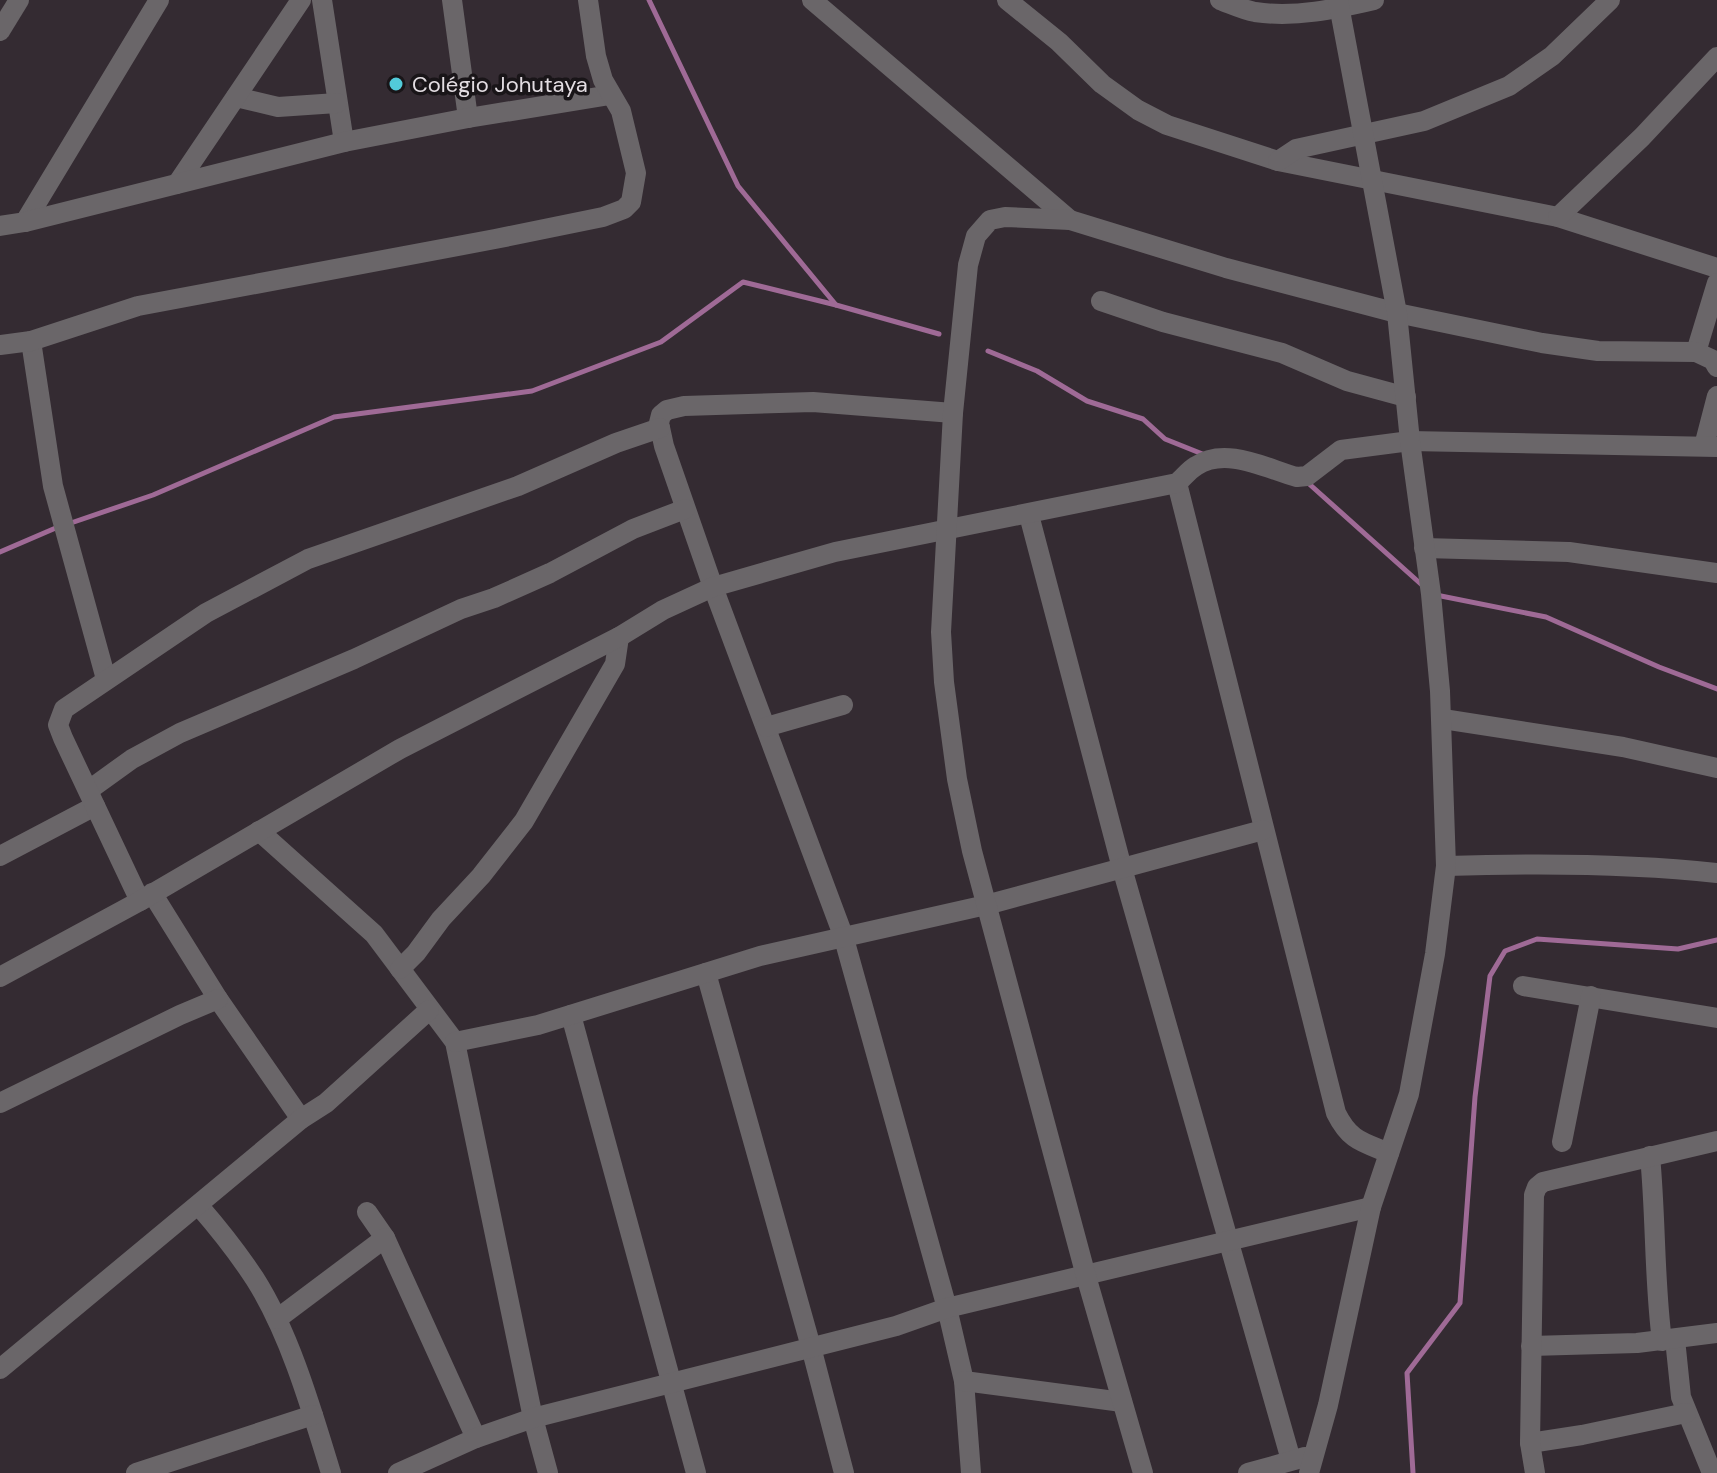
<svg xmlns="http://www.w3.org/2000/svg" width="1717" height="1473" viewBox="0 0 1717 1473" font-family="'DM Sans',sans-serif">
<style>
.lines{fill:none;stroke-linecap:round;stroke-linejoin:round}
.stream{stroke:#9f6a96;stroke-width:5}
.minor{stroke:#6a6669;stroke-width:20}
.poi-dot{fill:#52cbda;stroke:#191518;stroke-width:3}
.labels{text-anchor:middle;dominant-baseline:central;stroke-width:7;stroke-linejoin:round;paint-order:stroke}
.poi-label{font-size:22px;fill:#e3dde2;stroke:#191518;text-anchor:start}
</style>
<rect width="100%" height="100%" fill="#342b32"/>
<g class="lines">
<g class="stream">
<polyline points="649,0 738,186 836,305 939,334"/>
<polyline points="988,351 1037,371 1087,401 1143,419 1165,439 1205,455"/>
<polyline points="1307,482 1422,585"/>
<polyline points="68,524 153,495 334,417 532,391 661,342 743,282 836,305"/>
<polyline points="0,552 58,527"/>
<polyline points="1436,595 1546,617 1659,667 1717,689"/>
<polyline points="1413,1473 1407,1373 1460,1303 1475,1097 1490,976 1505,951 1537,939 1678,949 1717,940"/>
</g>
<g class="minor">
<polyline points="322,0 344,142"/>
<polyline points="452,0 468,118"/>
<polyline points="812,0 1070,220"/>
<polyline points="1007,0 1059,42 1102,84 1138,110 1167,125 1278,161 1558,217 1717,268"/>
<path d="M1220,0c11,4 24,10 35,12 40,6 81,-3 119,-12"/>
<polyline points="0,31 19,0"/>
<polyline points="236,97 278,107 337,103"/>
<polyline points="1278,161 1296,149 1424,121 1509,86 1552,56 1610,0"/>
<polyline points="177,184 301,0"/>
<polyline points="1558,217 1642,137 1717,57"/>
<polyline points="25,222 159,0"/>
<polyline points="0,226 25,222 344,142 468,118 610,95"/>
<polyline points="1101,301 1163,322 1282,353 1347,381 1406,397"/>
<polyline points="31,341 53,486 106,679"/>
<polyline points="0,345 31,341 138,306 495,239 603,217 624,209 631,202 636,173 621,111 603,80 596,56 588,0"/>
<polyline points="1696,352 1717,283"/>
<polyline points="953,413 813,402 684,406 667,410 661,415 659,423 664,446 713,587 843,935 947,1308 964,1381 971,1473"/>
<polyline points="1704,446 1717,396"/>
<path d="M1177,483l159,630c14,28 26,29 53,40"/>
<polyline points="1029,515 1122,868 1291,1460"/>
<polyline points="1424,548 1569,552 1717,573"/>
<polyline points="1443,719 1623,747 1717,768"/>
<polyline points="766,727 843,705"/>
<polyline points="89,790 132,759 180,733 354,659 461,609 494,598 550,573 633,529 685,509"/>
<polyline points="259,831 374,934 455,1042 533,1418 548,1473"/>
<polyline points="0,856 95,806"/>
<path d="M1446,866c91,-3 181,-3 271,7"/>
<polyline points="152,893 218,999 301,1119"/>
<polyline points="140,901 63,738 58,725 64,709 206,613 308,559 518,486 616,443 660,428"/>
<polyline points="400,969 416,953 441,919 481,876 524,821 615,664 619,637"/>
<polyline points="706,973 811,1347 844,1473"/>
<path d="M0,977l140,-76 260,-152 219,-112 44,-27 50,-23 122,-35 342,-69c6,-5 12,-13 19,-17 30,-20 71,3 101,11l10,-1 34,-26 69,-9 307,6"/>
<polyline points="1523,986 1717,1018"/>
<polyline points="571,1015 696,1473"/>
<polyline points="455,1042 538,1025 760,956 986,905 1263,830"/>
<polyline points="0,1103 180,1015 218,999"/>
<polyline points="1562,1142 1591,996"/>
<path d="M1650,1156c6,62 4,124 12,185"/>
<path d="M199,1206c20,23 39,47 56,73 35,55 57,132 76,194"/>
<polyline points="367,1212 385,1238 476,1438"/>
<polyline points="277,1319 385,1238"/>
<polyline points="1675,1339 1681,1397 1712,1473"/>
<polyline points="1531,1346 1637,1343 1717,1333"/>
<polyline points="0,1369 301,1119 326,1103 429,1010"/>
<polyline points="964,1381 1122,1402"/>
<polyline points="1530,1443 1582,1435 1686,1413"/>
<polyline points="136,1473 313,1415"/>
<polyline points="398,1473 476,1438 533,1418 896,1326 947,1308 1371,1207"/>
<polyline points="1143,1473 1086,1276 972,851 957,779 944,682 941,632 953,413 968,265 976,236 990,220 1005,217 1070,220 1226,268 1397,313 1542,343 1598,351 1696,352 1713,360 1717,367"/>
<polyline points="1248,1473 1305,1457"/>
<polyline points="1309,1473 1328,1405 1371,1207 1409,1094 1435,954 1446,866 1440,691 1431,594 1410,441 1397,313 1338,0"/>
<polyline points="1535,1473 1530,1443 1534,1195 1537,1187 1543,1182 1717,1141"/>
</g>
</g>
<circle class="poi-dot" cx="396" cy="84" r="8"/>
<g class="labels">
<g class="poi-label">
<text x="412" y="84">Colégio Johutaya</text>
</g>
</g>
</svg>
